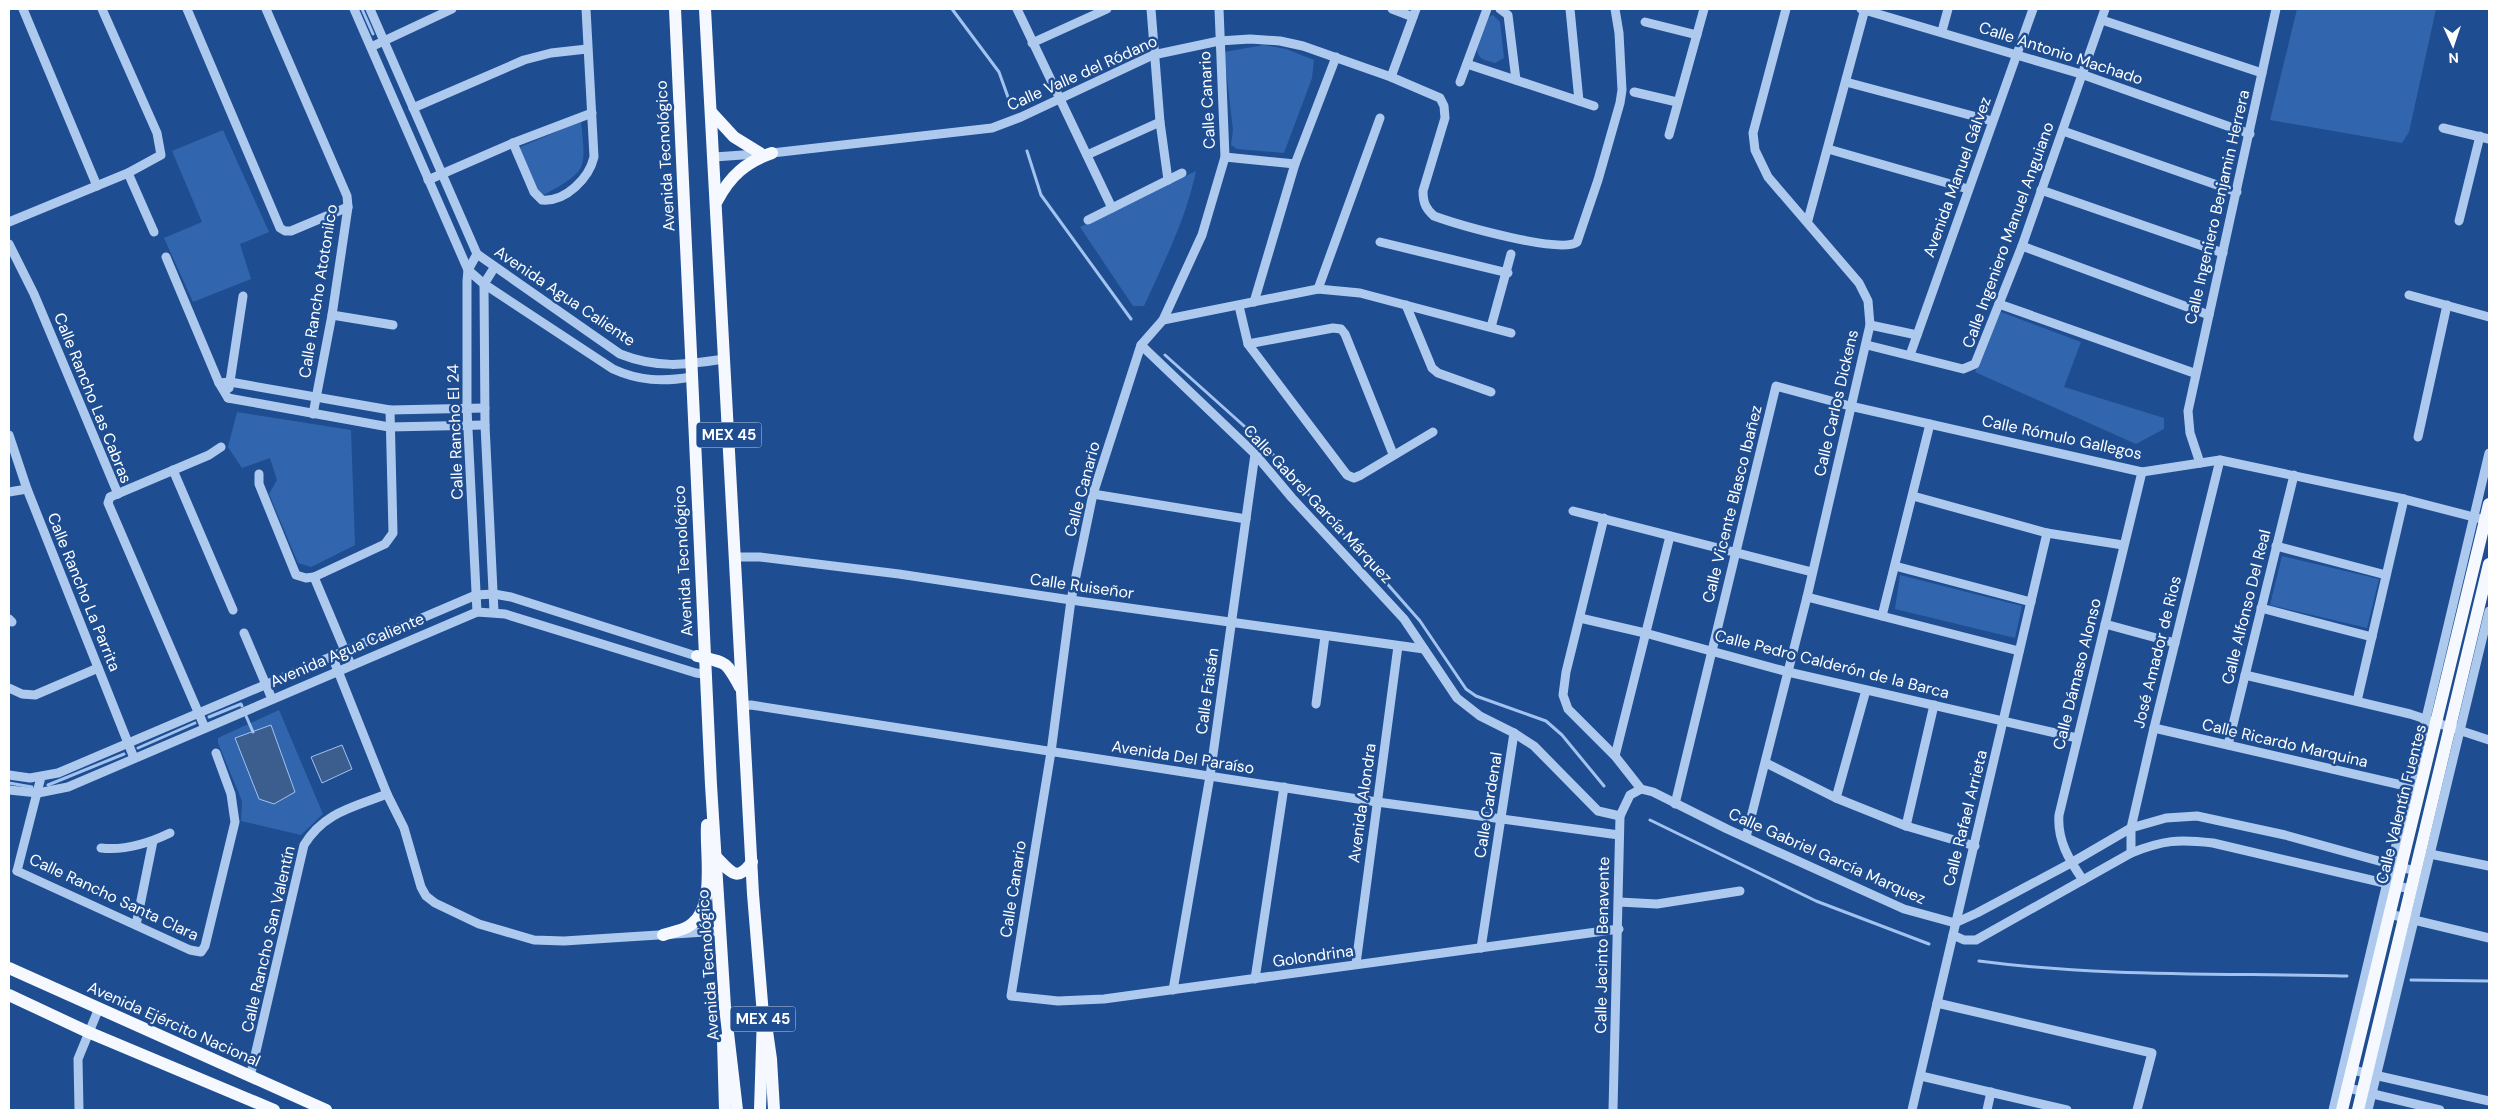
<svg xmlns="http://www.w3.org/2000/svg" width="2498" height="1119" viewBox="0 0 2498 1119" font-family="'DM Sans',sans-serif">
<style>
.green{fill:#3166af}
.water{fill:#3c5e8f;stroke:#a2c3ef}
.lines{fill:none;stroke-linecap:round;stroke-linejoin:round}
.stream{stroke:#a2c3ef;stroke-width:3}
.minor{stroke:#aec9ee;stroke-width:9}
.major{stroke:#f5f9ff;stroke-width:12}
.labels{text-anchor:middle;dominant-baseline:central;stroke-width:5;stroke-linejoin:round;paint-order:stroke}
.shield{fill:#1e4d91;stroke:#bccade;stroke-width:1}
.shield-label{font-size:15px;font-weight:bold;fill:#fff}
.street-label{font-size:16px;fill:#fff;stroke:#1e4d91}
</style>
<rect width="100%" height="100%" fill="#1e4d91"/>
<g class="green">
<polygon points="2297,9 2436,9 2409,132 2402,143 2270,120"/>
<path d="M1493,15l7,7 4,36 -9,5c-9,-3 -17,-3 -18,-13l12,-33z"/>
<polygon points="1264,45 1286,49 1314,60 1312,78 1284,153 1237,149 1231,145 1233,130 1224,52"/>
<path d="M581,121c5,50 7,49 -37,74l-8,-5 -20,-41z"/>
<polygon points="223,130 269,232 240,244 251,279 193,302 164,238 202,222 172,151"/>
<path d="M1196,171c-10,48 -32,91 -52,135h-11l-53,-79z"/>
<polygon points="2001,312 2081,342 2064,387 2164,418 2164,429 2136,444 1975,372"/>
<polygon points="237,412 351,430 355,545 311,567 298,563 269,494 277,480 270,458 242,468 228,447"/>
<polygon points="2282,556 2379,579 2367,628 2270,605"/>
<polygon points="1900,575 2022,606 2015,638 1895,609"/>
<polygon points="279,710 323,814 301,835 241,821 242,801 218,743 218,738"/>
</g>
<g class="water">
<polygon points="271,725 295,792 274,804 259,799 235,738"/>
<polygon points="342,745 352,769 322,783 311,757"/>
</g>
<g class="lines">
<g class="stream">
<polyline points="362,9 373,34"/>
<polyline points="952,9 999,72 1009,100"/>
<polyline points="1027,151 1041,195 1131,319"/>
<polyline points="1165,355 1263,443 1420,621 1466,689 1476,696 1546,721 1562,735 1604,786"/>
<polyline points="246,716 253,732"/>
<polyline points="209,717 241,704 242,706"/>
<polyline points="138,748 195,723"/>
<polyline points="9,783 32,787"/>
<polyline points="48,785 124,754"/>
<polyline points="1650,820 1816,901 1929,944"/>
<path d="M1979,961c121,16 246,12 368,15"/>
<polyline points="2411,980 2489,981"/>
</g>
<g class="minor">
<polyline points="23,9 97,186"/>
<polyline points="187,9 280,228 285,231 291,231 348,207"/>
<polyline points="266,9 347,196 348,207 332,315 313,414"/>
<path d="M354,9l114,261 16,14 129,85c26,12 50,13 78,8"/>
<path d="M370,9l107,245 143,100c38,15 65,11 104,5"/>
<polyline points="1017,9 1112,208"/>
<polyline points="1151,9 1160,122 1168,180"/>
<polyline points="1219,9 1225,157 1202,235 1163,320 1141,345 1093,494 1071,600 1051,752 1011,996 1058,1001 1104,999 1619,929"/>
<polyline points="1392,9 1413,17"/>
<polyline points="1500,9 1508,15 1516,80"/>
<polyline points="1570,9 1579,101"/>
<polyline points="1861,9 2081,74 2250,134"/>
<polyline points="2102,20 2262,73"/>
<polyline points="1645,22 1697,35"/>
<polyline points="1942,31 1948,9"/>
<polyline points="1032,43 1107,9"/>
<polyline points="371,47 452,9"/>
<polyline points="1467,64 1594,106"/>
<polyline points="1391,77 1416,9"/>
<polyline points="1460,82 1487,9"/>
<polyline points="1846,82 1992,121"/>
<polyline points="1634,92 1677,102"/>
<polyline points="413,108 524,60 551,53 587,49"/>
<polyline points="2443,128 2489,139"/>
<polyline points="2063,131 2237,192"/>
<polyline points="1669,135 1704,9"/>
<path d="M513,143l21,49 8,8c24,2 47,-22 52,-43l-8,-148"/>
<polyline points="1828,149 1968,189"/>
<polyline points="1087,155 1160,122"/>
<path d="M714,157l58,-4 220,-25 29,-11 132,-62 66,-14 31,-2 30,2 23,5 88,31 49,21 4,8 1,12 -22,73c0,12 3,18 11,25 22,8 128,39 143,26l21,-62 22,-77 2,-13 -3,-57 -4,-24"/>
<polyline points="1225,157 1295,164"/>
<polyline points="128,173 154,232"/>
<polyline points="428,180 513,143 592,113"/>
<polyline points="2041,190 2223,253"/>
<polyline points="1088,220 1182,173"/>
<polyline points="1808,220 1865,9"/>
<polyline points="2459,221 2480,136"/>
<polyline points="9,222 128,173 161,155 157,133 102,9"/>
<polyline points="1380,242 1508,273"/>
<polyline points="9,244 34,294 118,494"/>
<polyline points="2022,246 2209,315"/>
<polyline points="477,254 468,270 467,281 467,409 477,612"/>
<polyline points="166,257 219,383 228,398"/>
<polyline points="1318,289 1380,118"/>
<polyline points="2409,295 2489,317"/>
<polyline points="1254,302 1295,164 1336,57"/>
<polyline points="1999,304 2194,373"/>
<polyline points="1406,305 1432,368 1438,373 1491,392"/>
<polyline points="1239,306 1248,344 1347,475 1354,478 1361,475 1433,432"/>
<polyline points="332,315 393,325"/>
<polyline points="1163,320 1318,289 1360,293 1511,333"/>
<polyline points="1870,325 1917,335"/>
<polyline points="1491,327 1511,254"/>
<polyline points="1248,344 1333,328 1341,329 1345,334 1393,454"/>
<polyline points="1141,345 1255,454 1292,498 1404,619 1457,698 1480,716 1514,733 1534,746 1598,811 1620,816"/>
<polyline points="1867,345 1963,369 1975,364 2022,246 2105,9"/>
<polyline points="1910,355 2033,9"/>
<polyline points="219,383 230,382 390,410 485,408"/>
<polyline points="229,388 243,296"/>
<polyline points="228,398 389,427 485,425"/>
<polyline points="9,435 27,489 134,758"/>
<polyline points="2418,437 2447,305"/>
<polyline points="2200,463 2190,433 2188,411 2276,9"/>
<polyline points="173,470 233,610"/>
<polyline points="259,474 259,484 296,575 306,578 314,577 385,544 393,533 390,410"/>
<polyline points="9,492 27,489"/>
<polyline points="1093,494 1246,519"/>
<polyline points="1913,496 2047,533 2123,545"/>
<polyline points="1573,511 1812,572"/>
<polyline points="1604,518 1566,672 1563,695 1568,709 1615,756 1641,789 1653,792 1727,829 1904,909 1955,923 1977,913 2071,863 2131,828 2166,818 2197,816 2285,835 2415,871"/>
<polyline points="2276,546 2386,575"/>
<polyline points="735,557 760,557 899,574 1071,600 1424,649"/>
<polyline points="1895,566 2031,602"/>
<polyline points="314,577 351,665"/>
<polyline points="1807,597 2019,651"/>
<polyline points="2261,608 2372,637"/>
<polyline points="494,612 485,425 484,284 494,268"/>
<polyline points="1882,616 1930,424"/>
<polyline points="1580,618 1645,633 1788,672 2077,738"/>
<polyline points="9,619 12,622"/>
<polyline points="2105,624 2175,643"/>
<polyline points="244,633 272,699"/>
<polyline points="332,656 387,794 404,828 421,887 426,896 435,903 479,924 534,940 564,941 721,931"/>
<polyline points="2245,675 2410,714 2489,740"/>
<polyline points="9,688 22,694 35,695 98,668"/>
<polyline points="2357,701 2404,499"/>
<polyline points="1316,704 1325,636"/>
<polyline points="743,706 751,705 1377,802 1619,835"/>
<polyline points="205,728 108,503 110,497 209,455 221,447"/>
<polyline points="2154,728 2410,787"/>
<polyline points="2228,745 2294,475"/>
<polyline points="1615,756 1670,536"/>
<polyline points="1766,763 1836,798 1906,826 1975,846"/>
<polyline points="9,775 30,778 58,773 476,595 494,594 511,597 696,656"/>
<polyline points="9,790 38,793 68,787 477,612 505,614 696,673 704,674"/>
<polyline points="1836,798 1866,690"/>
<polyline points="1675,804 1776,386 1850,406 2142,472 2220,460 2404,499 2489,521"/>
<polyline points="1906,826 1934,705"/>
<polyline points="1746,837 1807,597 1870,325 1868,301 1859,283 1768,177 1755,150 1753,133 1786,9"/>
<path d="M101,848c24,3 48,-5 69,-15"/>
<polyline points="2131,853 2131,828 2154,728 2220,460"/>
<polyline points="2430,854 2489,866"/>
<polyline points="17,871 190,950 201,952 205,946 235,822 231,794 216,753"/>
<polyline points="17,871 41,777"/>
<path d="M2083,880c-14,-20 -26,-40 -24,-65l83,-343"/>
<polyline points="1619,902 1657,904 1740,891"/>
<polyline points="2385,913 2489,938"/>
<polyline points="136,925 153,841"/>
<path d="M1953,935l11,5h12l155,-87c33,-13 47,-14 82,-10l197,46"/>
<polyline points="1481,948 1514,733"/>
<polyline points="1356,964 1398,646"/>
<polyline points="1255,979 1284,787"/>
<polyline points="1173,990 1210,776 1255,454"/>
<polyline points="1937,1003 2152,1053 2137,1110"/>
<polyline points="2348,1069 2489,1101"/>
<polyline points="1921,1076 2067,1110"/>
<path d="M250,1077l54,-232c20,-33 50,-38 83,-51"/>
<polyline points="2344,1087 2440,1110"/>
<polyline points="79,1110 78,1059 99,1008"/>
<polyline points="1613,1110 1620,816 1630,795 1641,789"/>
<polyline points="1912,1110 2047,533"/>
<polyline points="1987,1110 1991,1092"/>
<polyline points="2333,1110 2489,453"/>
<polyline points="2368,1110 2489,611"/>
</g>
<g class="major">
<polyline points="675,9 711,785 725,1007 737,1110"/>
<polyline points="705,9 753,894 763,1015 760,1110"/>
<polyline points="711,112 734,137 760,153"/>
<path d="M717,201c13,-25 29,-39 55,-48"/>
<path d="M697,656c30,7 28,4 43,31"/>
<path d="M717,858c14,14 20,25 35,4"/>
<path d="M663,935c9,-3 18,-4 26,-9 28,-17 16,-73 18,-101"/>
<polyline points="9,968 326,1110"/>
<polyline points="9,995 88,1032 274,1110"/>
<polyline points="767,1031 771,1059 774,1110"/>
<polyline points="723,1040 725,1110"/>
<polyline points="2342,1110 2489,504"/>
<polyline points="2358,1110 2489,564"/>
</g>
</g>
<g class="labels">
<g class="shield">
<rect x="696.5" y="422.5" width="65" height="25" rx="4"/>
<rect x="730.5" y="1006.5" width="65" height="25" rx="4"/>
</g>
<g class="shield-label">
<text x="729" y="435">MEX 45</text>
<text x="763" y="1019">MEX 45</text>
</g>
<g class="street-label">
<text transform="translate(2061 53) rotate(18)">Calle Antonio Machado</text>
<text transform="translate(1082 73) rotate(-24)">Calle Valle del Ródano</text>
<text transform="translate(1207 100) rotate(-93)">Calle Canario</text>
<text transform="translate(665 156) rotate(-93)">Avenida Tecnológico</text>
<text transform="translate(1957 177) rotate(-70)">Avenida Manuel Gálvez</text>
<text transform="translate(2217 207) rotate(-77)">Calle Ingeniero Benjamin Herrera</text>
<text transform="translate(2008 235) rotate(-70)">Calle Ingeniero Manuel Anguiano</text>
<text transform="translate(318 291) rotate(-81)">Calle Rancho Atotonilco</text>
<text transform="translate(565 296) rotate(34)">Avenida Agua Caliente</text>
<text transform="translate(93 398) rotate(68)">Calle Rancho Las Cabras</text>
<text transform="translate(1836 403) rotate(-77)">Calle Carlos Dickens</text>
<text transform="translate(455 432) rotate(-92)">Calle Rancho El 24</text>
<text transform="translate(2062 437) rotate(12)">Calle Rómulo Gallegos</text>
<text transform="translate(1082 489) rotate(-75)">Calle Canario</text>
<text transform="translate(1318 504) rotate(47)">Calle Gabrel García Márquez</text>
<text transform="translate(1732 504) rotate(-76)">Calle Vicente Blasco Ibañez</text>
<text transform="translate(683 561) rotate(-93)">Avenida Tecnológico</text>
<text transform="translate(1082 586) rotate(8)">Calle Ruiseñor</text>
<text transform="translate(84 592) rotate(68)">Calle Rancho La Parrita</text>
<text transform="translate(2246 607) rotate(-76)">Calle Alfonso Del Real</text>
<text transform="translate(347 650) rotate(-23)">Avenida Agua Caliente</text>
<text transform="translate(2157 652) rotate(-76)">José Amador de Rios</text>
<text transform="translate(1832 664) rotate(14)">Calle Pedro Calderón de la Barca</text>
<text transform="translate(2077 674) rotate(-76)">Calle Dámaso Alonso</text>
<text transform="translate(1207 691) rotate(-82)">Calle Faisán</text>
<text transform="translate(2285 743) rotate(13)">Calle Ricardo Marquina</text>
<text transform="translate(1183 757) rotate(9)">Avenida Del Paraíso</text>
<text transform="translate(1362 803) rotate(-82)">Avenida Alondra</text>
<text transform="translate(2401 804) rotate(-76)">Calle Valentín Fuentes</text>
<text transform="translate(1488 805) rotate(-81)">Calle Cardenal</text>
<text transform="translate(1965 818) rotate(-76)">Calle Rafael Arrieta</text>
<text transform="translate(1827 856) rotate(24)">Calle Gabriel García Marquez</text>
<text transform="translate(1013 889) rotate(-81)">Calle Canario</text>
<text transform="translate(114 897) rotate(25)">Calle Rancho Santa Clara</text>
<text transform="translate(268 939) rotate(-77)">Calle Rancho San Valentín</text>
<text transform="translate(1602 945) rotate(-89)">Calle Jacinto Benavente</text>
<text transform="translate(1313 956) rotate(-8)">Golondrina</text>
<text transform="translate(708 965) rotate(-94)">Avenida Tecnológico</text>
<text transform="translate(174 1024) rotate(24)">Avenida Ejército Nacional</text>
</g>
</g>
<rect width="2498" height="1119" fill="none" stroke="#ffffff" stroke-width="20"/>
<g transform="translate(2453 45) rotate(177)" stroke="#1e4d91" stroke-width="4" paint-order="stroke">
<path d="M0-4L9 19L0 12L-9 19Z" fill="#ffffff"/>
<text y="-8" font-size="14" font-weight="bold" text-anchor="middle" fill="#ffffff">N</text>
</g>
</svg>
